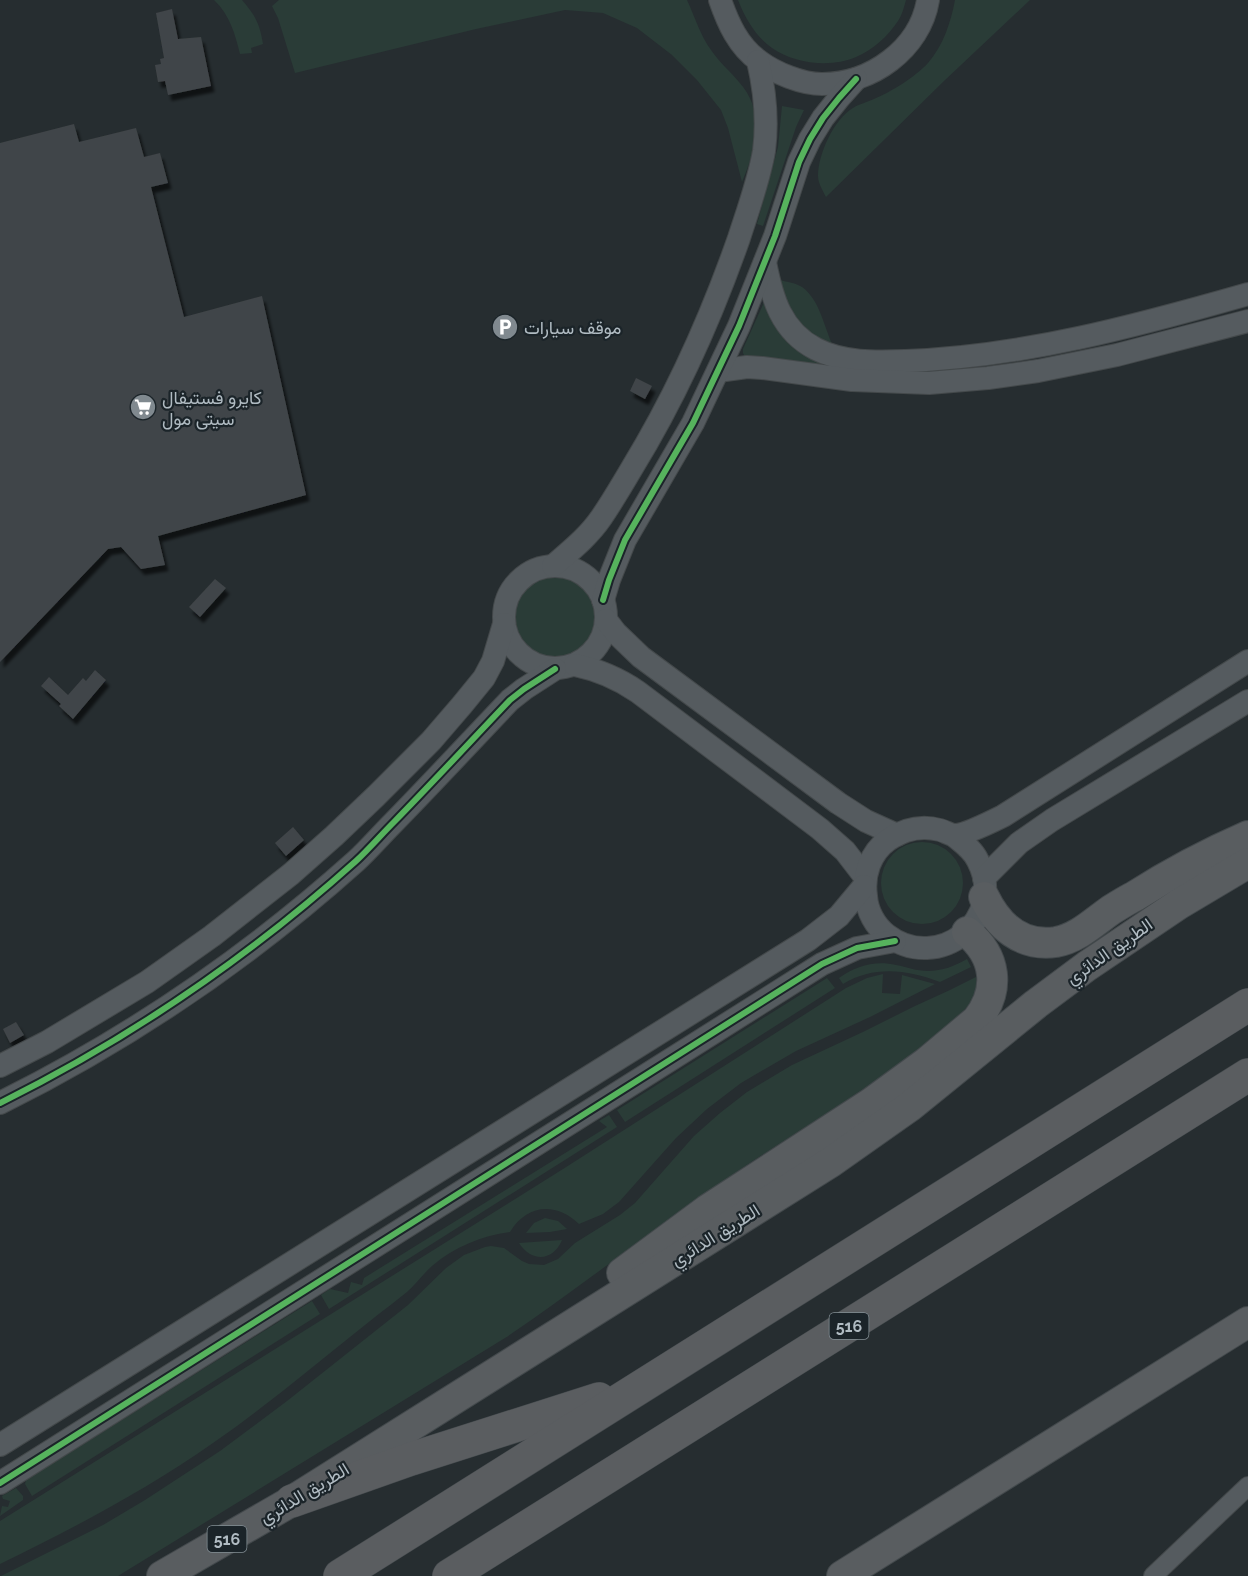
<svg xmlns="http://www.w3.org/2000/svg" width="1248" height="1576" viewBox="0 0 1248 1576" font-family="Raleway,Vazirmatn,sans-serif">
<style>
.green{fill:#2a3c37}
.building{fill:#404548;filter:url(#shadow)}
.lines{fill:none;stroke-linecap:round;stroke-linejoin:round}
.minor-casing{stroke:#44494b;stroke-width:20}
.tertiary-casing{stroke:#44494b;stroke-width:24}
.trunk-casing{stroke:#43494c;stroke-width:32}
.motorway-casing{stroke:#43494c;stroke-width:34}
.minor{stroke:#555b5f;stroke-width:18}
.tertiary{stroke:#555b5f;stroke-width:22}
.trunk{stroke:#595d60;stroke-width:30}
.motorway{stroke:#5a5d60;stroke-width:33}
.cycleway-casing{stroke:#1b2429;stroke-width:10}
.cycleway{stroke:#56b35d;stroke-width:6}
.labels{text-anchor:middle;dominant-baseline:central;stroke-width:4.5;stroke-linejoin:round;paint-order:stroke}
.shield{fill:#1b2429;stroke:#838e94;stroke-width:1.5}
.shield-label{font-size:16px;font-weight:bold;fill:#b0bbc2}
.poi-label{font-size:18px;fill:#b0bbc2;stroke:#1b2429;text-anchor:start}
.street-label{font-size:18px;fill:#b0bbc2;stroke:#1b2429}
</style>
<defs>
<filter id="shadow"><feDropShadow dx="3.5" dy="6" stdDeviation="1.5" flood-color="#0009"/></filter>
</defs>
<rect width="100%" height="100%" fill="#262d30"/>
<g class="green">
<path d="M214,0h28c13,15 18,24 21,44l-12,4 1,5 -12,1c-5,-20 -10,-39 -26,-54z"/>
<path d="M279,0h408c8,17 13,35 24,50 8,12 19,21 28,32 27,30 17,67 3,100l-14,-54 -7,-18 -24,-30 -25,-25 -35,-27 -34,-15 -38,-3 -89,19 -181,44 -17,-55 -6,-12z"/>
<path d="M738,0h168c-2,7 -4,15 -8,21 -10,15 -25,29 -42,36 -25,11 -61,7 -84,-9 -16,-11 -27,-30 -34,-48z"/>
<path d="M955,0h75l-86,81 -118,116c-3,-6 -8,-14 -8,-21 0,-22 16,-57 35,-68 6,-4 15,-6 21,-9 17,-7 41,-22 54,-36 15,-17 23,-41 27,-63z"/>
<polygon points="782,106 804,110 796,127 763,226 757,224 778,147"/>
<path d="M780,280c7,2 16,3 22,7 18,13 22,40 31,59l-20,-5 -21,-20z"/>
<polygon points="765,300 849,374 745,357 743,353 743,349"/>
<circle cx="556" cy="617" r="42"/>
<circle cx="922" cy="883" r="41"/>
<path d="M967,959l4,8 -31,15c-33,-12 -65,-17 -97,2l-4,-6c17,-12 36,-18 57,-13 11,2 20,6 32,6 14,0 27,-5 39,-12z"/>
<path d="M883,974l-1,19 18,1 2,-19 33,9 -65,33 -74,34 -55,32 -34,26 -31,29 -57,64 -16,12 -24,10c-23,-22 -52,-20 -69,8 -29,4 -56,15 -78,34 -9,8 -16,18 -25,26 -11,9 -22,17 -32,25 -54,43 -106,87 -162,126 -67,47 -139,85 -213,121v-43l563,-352 283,-181 21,-10z"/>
<path d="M976,977c2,9 1,17 -5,25 -12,16 -30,28 -44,40 -59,48 -125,86 -189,129 -79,53 -154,114 -233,167l-387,238h-117l102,-51 42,-25 75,-49 67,-50 121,-96 38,-37 18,-13 21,-8 6,-1 13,2 18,13 7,3 15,1 14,-6 17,-16 45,-28 15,-12 59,-67 26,-23 27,-21 45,-27 73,-34 50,-25 35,-16z"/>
<polygon points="827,978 835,988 625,1122 617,1110"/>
<polygon points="609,1115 617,1127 329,1309 321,1295 330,1289 348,1293 351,1282 362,1285 364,1278 607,1127 599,1121"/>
<polygon points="545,1218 558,1221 567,1229 550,1232 526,1233 534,1223"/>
<path d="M562,1240c-9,22 -31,22 -43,3z"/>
<polygon points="312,1301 320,1314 32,1496 25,1484 26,1480"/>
<polygon points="16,1488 23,1496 23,1500 0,1516 2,1506 8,1507 10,1501 3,1499 2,1496"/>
</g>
<g class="building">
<polygon points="172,9 178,39 201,37 211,86 168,95 165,81 158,82 155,65 161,64 160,59 164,58 156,13"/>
<polygon points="74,124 79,142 136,128 144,157 160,153 168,183 151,187 184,317 262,296 306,495 158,536 165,565 141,569 121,547 108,549 0,662 0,143"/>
<polygon points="636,378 652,386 645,399 630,391"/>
<polygon points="215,579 226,588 200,617 189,607"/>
<polygon points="95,670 106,680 73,719 59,706 61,704 41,686 49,677 68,695 83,678 86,681"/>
<polygon points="293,827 304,840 286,856 275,843"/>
<polygon points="16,1022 24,1035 10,1043 3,1029"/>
</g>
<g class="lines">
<g class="minor-casing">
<polyline id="minor" points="1153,1576 1248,1486"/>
</g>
<g class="tertiary-casing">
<g id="tertiary">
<path d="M720,0c8,23 18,46 39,61 16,12 43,23 63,23 49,0 98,-35 106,-84"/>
<path d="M765,262c7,36 16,69 51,87 27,14 59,13 89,12 117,-4 231,-35 343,-67"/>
<polyline points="718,371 747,367 762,368 852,380 929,383 988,378 1038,371 1117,355 1248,321"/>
<circle cx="555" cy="617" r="51"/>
<path d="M553,566c17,-15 35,-29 48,-48 11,-16 21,-33 31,-50 44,-72 79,-150 107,-230 9,-28 20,-58 25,-87 4,-31 1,-60 -6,-90"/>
<polyline points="603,600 609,580 625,540 693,423 739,326 775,236 799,162 810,139 823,118 839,98 856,79"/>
<polyline points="606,620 616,633 641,657 838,803 866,821 897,835"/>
<path d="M575,665c24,5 43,13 63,27l182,137 25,22 20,26"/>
<path d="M953,835c10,8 20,15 25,26 30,58 -40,113 -91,74 -12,-9 -20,-24 -21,-39 -3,-21 4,-43 22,-56 16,-11 33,-15 52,-10 4,1 9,4 13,5 10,1 40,-14 50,-19l245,-155"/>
<polyline points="984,878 1019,843 1052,820 1248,701"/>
<polyline points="0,1066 47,1042 147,982 212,936 291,874 334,836 376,796 431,741 462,705 484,678 493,661 504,624"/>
<path d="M0,1103c129,-64 249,-146 356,-242 13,-12 25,-26 38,-39 39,-40 77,-81 116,-122l14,-11 31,-20"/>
<polyline points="0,1445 808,940 839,916 864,886"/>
<polyline points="0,1483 822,964 857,948 895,941"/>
</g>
</g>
<g class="trunk-casing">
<g id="trunk">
<path d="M984,897c14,29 38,50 72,45 22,-4 38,-20 55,-32 8,-5 16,-10 24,-14 36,-23 74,-43 113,-60"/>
<path d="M622,1273l85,-63 164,-107 56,-41 50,-42c24,-31 19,-64 -10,-88"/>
<polyline points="162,1576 292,1501 831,1162 909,1107 1036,1004 1087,966 1179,904 1248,863"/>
<polyline points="842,1576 1248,1322"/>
</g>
</g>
<g class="motorway-casing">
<g id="motorway">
<polyline points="292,1501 411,1459 599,1399"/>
<polyline points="340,1576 1248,1005"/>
<polyline points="449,1576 1248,1075"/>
</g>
</g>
<use href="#minor" class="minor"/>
<use href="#tertiary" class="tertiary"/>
<use href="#trunk" class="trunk"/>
<use href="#motorway" class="motorway"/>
<g class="cycleway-casing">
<g id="cycleway">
<polyline points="603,600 609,580 625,540 693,423 739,326 775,236 799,162 810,139 823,118 839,98 856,79"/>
<path d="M0,1103c129,-64 249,-146 356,-242 13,-12 25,-26 38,-39 39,-40 77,-81 116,-122l14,-11 31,-20"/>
<polyline points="0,1483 822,964 857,948 895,941"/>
</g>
</g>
<use href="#cycleway" class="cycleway"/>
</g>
<defs>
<g id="parking-disc" transform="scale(1.35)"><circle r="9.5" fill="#80898f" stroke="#1b2429"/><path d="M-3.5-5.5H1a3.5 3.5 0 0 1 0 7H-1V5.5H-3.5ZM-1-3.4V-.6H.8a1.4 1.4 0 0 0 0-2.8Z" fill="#fff"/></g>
<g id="supermarket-disc" transform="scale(1.35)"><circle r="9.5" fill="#80898f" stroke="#1b2429"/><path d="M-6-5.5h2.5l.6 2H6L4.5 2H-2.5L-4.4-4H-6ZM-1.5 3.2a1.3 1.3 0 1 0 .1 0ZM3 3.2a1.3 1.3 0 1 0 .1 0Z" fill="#fff"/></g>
</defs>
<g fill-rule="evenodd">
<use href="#parking-disc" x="505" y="327"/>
<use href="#supermarket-disc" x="143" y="407"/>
</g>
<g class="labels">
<g class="shield">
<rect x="829.5" y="1313" width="39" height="26" rx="4.5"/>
<rect x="207.5" y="1526" width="39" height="26" rx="4.5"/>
</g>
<g class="shield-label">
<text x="849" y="1326">516</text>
<text x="227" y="1539">516</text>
</g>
<g class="poi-label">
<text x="524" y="327">موقف سيارات</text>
<text x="162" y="397">كايرو فستيفال<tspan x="162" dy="21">سيتى مول</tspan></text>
</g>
<g class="street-label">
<text transform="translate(1109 951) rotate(-35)">الطريق الدائري</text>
<text transform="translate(715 1235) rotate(-32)">الطريق الدائري</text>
<text transform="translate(304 1493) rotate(-31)">الطريق الدائري</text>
</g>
</g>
</svg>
